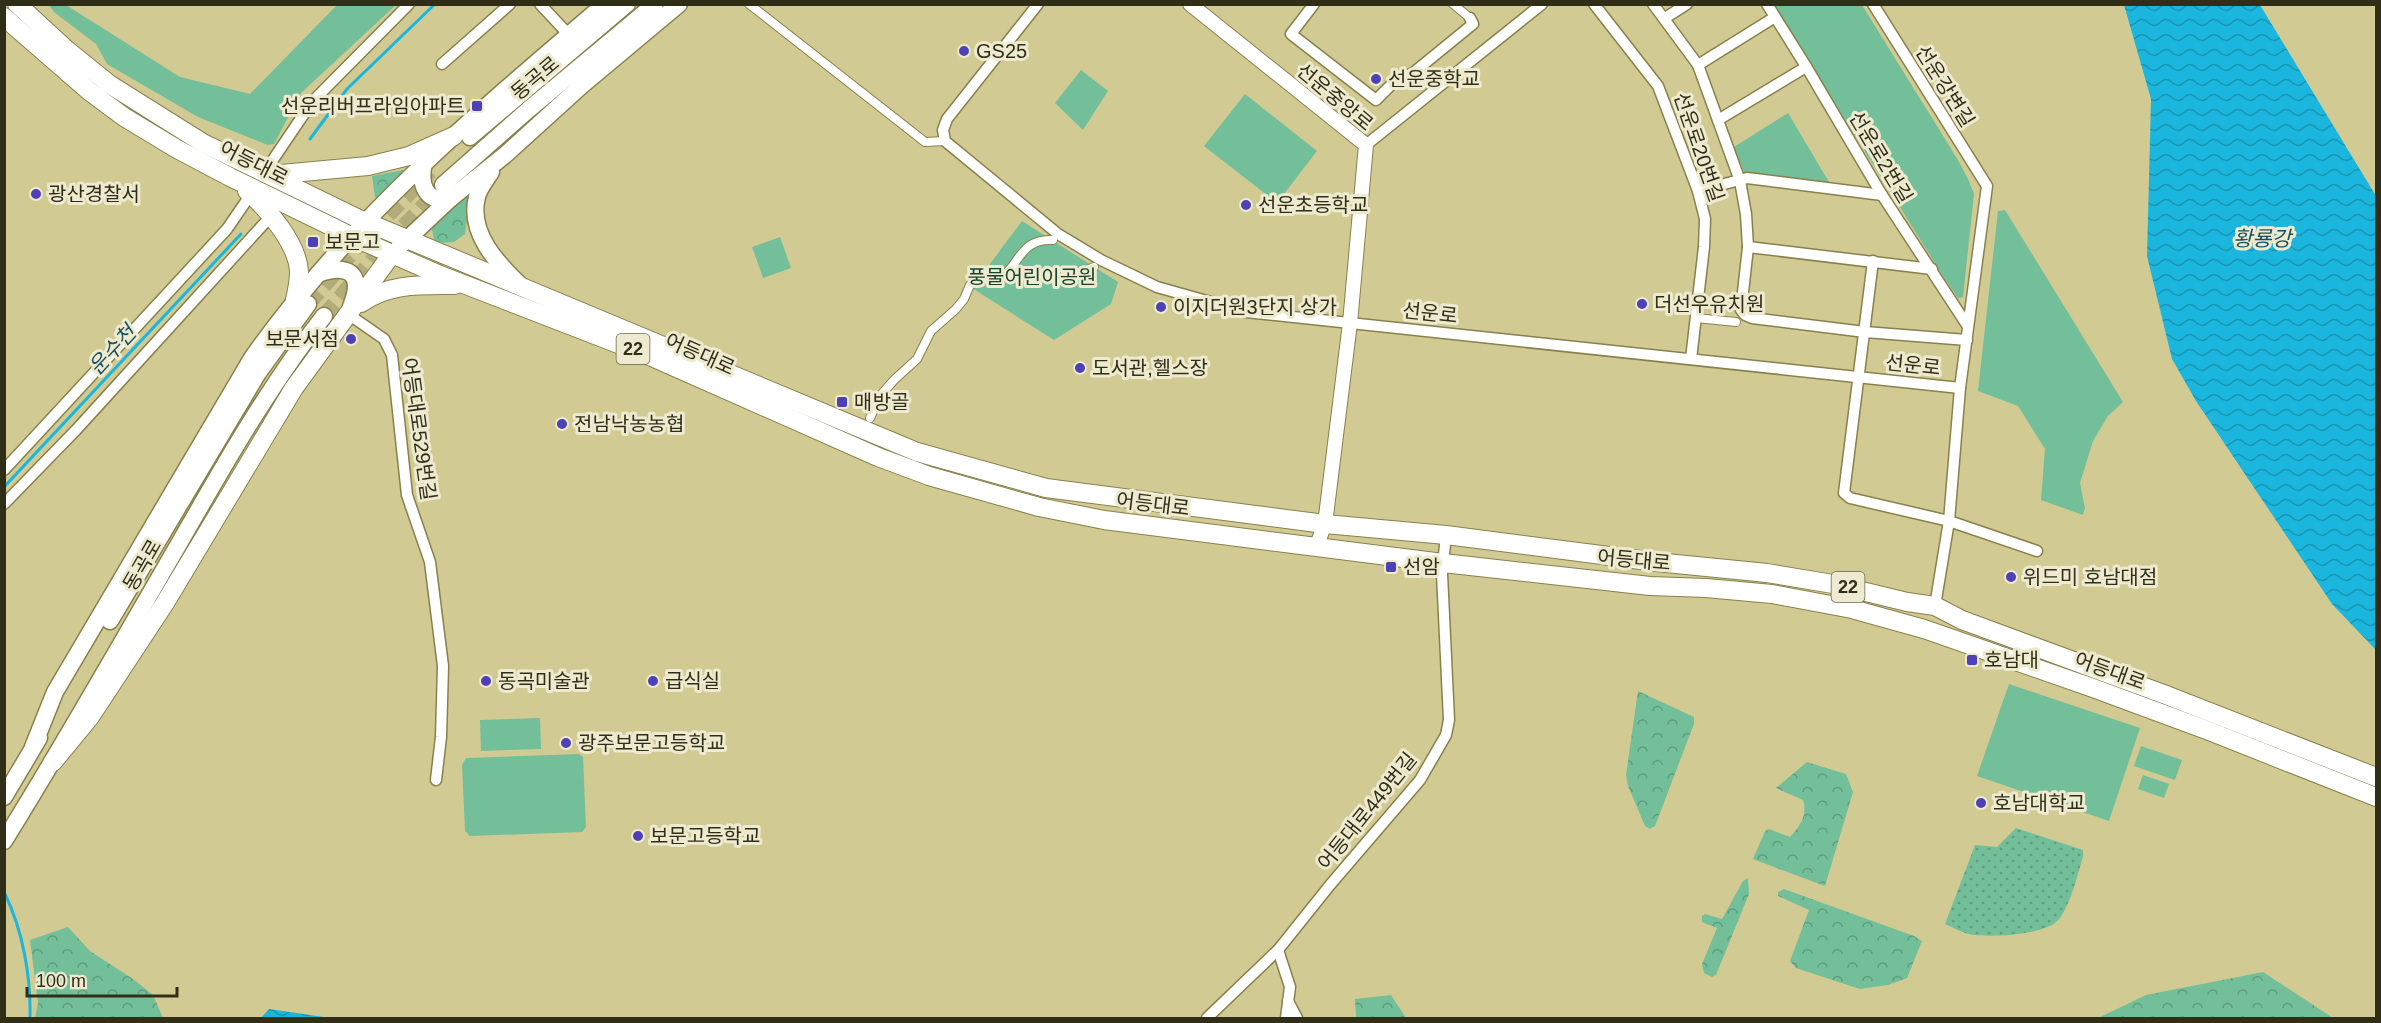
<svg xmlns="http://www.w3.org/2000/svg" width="2381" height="1023" viewBox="0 0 2381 1023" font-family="Helvetica,'Noto Sans KR',sans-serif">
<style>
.grass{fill:url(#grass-dots)}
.forest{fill:url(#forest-crowns)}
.green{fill:#72bf9a}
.water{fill:url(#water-waves)}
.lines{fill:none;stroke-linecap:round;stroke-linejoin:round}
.stream{stroke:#1bb6dd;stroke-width:3}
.secondary-tunnel{stroke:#b2ab7a;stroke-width:16;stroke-dasharray:16 8;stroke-linecap:butt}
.pedestrian-casing{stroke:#88814c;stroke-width:10}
.minor-casing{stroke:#88814c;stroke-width:13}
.tertiary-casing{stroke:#88814c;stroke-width:16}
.secondary-casing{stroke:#88814c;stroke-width:19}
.primary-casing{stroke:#88814c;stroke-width:20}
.pedestrian{stroke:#fff;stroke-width:8}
.minor{stroke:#fff;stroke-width:10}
.tertiary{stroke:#fff;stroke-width:14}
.secondary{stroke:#fff;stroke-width:16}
.primary{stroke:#fff;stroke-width:18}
.poi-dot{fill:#4e41b8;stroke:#edeacf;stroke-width:2}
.labels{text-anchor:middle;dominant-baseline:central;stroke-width:6;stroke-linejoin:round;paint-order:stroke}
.shield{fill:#edeacf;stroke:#69664f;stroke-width:1.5}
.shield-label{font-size:18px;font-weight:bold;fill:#312e18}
.poi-label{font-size:20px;fill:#312e18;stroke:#edeacf;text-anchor:start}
.street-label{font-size:20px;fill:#312e18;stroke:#edeacf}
.park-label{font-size:20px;fill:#14442f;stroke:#edeacf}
.water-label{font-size:21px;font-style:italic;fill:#195162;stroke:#edeacf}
</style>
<defs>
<pattern id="grass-dots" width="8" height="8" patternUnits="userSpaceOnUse" patternTransform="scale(1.5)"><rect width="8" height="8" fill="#72bf9a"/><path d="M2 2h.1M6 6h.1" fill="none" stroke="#5e9c7d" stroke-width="1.8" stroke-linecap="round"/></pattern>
<pattern id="forest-crowns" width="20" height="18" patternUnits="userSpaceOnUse" patternTransform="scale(1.5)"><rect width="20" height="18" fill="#72bf9a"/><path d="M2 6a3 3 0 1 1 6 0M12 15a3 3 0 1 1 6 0" fill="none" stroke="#5e9c7d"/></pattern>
<pattern id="water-waves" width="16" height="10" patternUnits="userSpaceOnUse" patternTransform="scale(1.5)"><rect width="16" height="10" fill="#1bb6dd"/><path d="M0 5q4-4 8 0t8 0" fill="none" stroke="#1994b2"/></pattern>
</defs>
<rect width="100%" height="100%" fill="#d2ca93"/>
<path class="grass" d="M2016,828l67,22v7c-6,19 -11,43 -23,61 -11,17 -66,19 -85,17 -10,-1 -21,-7 -30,-11l30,-79 22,2z"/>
<g class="forest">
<polygon points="403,170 399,184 383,201 375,197 372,176"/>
<polygon points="471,185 465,234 454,242 435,243 431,226"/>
<polygon points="1638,691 1694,717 1694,724 1655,826 1650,829 1645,826 1628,786 1626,775"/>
<path d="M1807,762l39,12 7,18 -28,94 -72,-27 12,-28 4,-2 21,8c10,-11 18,-22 13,-37l-27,-12z"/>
<polygon points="1748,878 1749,894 1716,975 1712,977 1704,973 1702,964 1717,928 1702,922 1702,916 1705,914 1722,919 1743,881"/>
<polygon points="1784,889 1914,936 1922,941 1907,978 1888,985 1860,989 1796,968 1790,961 1809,910 1778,896 1778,892"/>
<polygon points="68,927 90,951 133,979 153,995 163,1018 35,1018 38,1003 30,940"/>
<polygon points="2263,972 2333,1018 2098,1018 2146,995"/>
<polygon points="1391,995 1406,1018 1356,1018 1355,999"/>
</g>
<g class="green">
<polygon points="49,5 66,5 180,77 250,94 337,5 396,5 301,93 274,144 268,145 198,117 107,64 96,44 54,12"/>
<polygon points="1773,5 1862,5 1958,160 1968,179 1974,194 1963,297 1958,298 1945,279"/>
<polygon points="1081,70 1108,91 1083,130 1055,103"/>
<polygon points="1245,94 1317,151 1277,203 1204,146"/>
<polygon points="1788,113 1829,182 1745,174 1734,147"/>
<polygon points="2005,210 2123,402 2108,416 2093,441 2080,483 2085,508 2083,515 2041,500 2045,449 2018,406 1978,391 1998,211"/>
<polygon points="1022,221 1118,282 1111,304 1054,340 972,288"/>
<polygon points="780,237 791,268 763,278 752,247"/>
<polygon points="2009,684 2140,728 2109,821 1977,776"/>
<polygon points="540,718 541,749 481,751 480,720"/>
<polygon points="2141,746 2182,760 2175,780 2134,766"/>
<polygon points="579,754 583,757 586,827 582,832 470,836 465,831 462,765 466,758"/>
<polygon points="2143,775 2169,784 2164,798 2138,789"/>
</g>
<g class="water">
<polygon points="2124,5 2260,5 2376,196 2376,650 2332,604 2196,401 2172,359 2147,256 2151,99"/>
<polygon points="269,1009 331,1018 261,1018"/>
</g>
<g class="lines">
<g class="stream">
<polyline points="310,139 347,89 435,4"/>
<polyline points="4,487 241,234"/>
<path d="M4,892c19,38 27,85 26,126"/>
</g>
<g class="secondary-tunnel">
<polyline points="308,304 354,250 430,171"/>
<polyline points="324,316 384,247 441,188"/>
</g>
<g class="pedestrian-casing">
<g id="pedestrian">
<polyline points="749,4 925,142 945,141"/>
<polyline points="1453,4 1470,18"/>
<polyline points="1065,272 1082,272 1094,267"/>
<polyline points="1696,318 1736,322"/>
<path d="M870,418l10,-22 14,-16 23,-21 14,-28 25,-22 8,-10 6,-14 10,-5 23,-3c17,-16 20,-39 50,-37"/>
</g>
</g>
<g class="minor-casing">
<g id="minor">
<polyline points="540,4 569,35"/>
<polyline points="1038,4 947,119 943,130 945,141 1058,234 1101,260 1157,287 1246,312 1960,388"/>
<polyline points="1314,4 1291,34 1376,100 1396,80 1413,73 1473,24 1470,18"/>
<polyline points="1594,4 1658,86 1698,191 1705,219 1704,247 1691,359"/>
<polyline points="1653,4 1698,65 1740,181 1746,214 1748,247 1741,310 1745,315 1752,318 1865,332 1967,340"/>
<polyline points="1767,4 1807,68 1882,195 1967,325"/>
<polyline points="1873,4 1987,186 1960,388 1949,521 1935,606"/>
<polyline points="1665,18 1687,4"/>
<polyline points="442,64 510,4"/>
<polyline points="1698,65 1775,17"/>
<polyline points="1718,120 1806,67"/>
<polyline points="1366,145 1542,4"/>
<polyline points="264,173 312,102 409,4"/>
<polyline points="1698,191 1747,178 1882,195"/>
<polyline points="1748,247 1932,269"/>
<polyline points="1873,261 1844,493 1850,498 1949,521 2037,551"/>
<polyline points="348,314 384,339 392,355 407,495 430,562 443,666 441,737 436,780"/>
<polyline points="4,470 227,229 251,194"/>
<polyline points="4,504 76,430 271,216"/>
<polyline points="1278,950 1290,987 1286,1018"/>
<polyline points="1288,1001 1297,1018"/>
<polyline points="1207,1018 1278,950 1330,885 1420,780 1446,735 1449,720 1442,574 1446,535"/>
</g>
</g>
<g class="tertiary-casing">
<polyline id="tertiary" points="1190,4 1366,145 1350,323 1325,524 1316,547"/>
</g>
<g class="secondary-casing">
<g id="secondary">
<polyline points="470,137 627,4"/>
<path d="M424,163c-5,21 1,41 27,35"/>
<path d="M491,172c-5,8 -12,16 -14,25 -9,36 20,66 44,89"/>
<polyline points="443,185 528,110 655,4"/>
<polyline points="399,247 451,198 505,155 581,86 679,4"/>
<path d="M318,274c13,-5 38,-10 38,13 0,8 -4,16 -6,23"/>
<polyline points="110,621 258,373 308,304"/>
<path d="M33,747l22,-55 197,-334c96,-136 226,-246 353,-354"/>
<polyline points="4,797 39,738"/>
<path d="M4,841c61,-98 118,-199 176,-299 44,-77 89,-156 144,-226"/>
</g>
</g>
<g class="primary-casing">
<g id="primary">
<polyline points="17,4 67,50 109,84 203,143 359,219 917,452 1046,488 1325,524 1446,535 1656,562 1767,573 1833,584 1907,602 1935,606 1962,620 2166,695 2376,777"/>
<polyline points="4,17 89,91 124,117 177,149 230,177 351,236 440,275 652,357 878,457 929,476 1039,507 1104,520 1443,563 1650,586 1706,588 1772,594 1852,609 1924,629 2093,688 2204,729 2376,797"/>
<polyline points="270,175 368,166 409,156 454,136"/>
<path d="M247,191c21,18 51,53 52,81 0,9 -2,19 -4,28"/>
<path d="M361,303c28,-20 61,-18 94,-18"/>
<polyline points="53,762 90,717 165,603 294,388 392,254"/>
</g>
</g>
<use href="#pedestrian" class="pedestrian"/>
<use href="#minor" class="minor"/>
<use href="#tertiary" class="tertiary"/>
<use href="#secondary" class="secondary"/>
<use href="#primary" class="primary"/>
</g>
<g class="poi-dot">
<circle cx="964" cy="51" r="6"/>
<circle cx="1376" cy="79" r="6"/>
<rect x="471" y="100" width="12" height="12" rx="3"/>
<circle cx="36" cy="194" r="6"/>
<circle cx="1246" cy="205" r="6"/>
<rect x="307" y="236" width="12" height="12" rx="3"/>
<circle cx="1642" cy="304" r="6"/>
<circle cx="1161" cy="307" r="6"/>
<circle cx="351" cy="339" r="6"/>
<circle cx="1080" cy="368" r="6"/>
<rect x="836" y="396" width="12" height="12" rx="3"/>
<circle cx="562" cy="424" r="6"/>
<rect x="1385" y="561" width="12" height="12" rx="3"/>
<circle cx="2011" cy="577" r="6"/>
<rect x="1966" y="654" width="12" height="12" rx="3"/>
<circle cx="486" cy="681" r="6"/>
<circle cx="653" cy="681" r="6"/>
<circle cx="566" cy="743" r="6"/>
<circle cx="1981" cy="803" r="6"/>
<circle cx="638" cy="836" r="6"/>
</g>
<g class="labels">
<g class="shield">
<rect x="616.5" y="334" width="33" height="30" rx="4.5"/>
<rect x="1831.5" y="572" width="33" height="30" rx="4.5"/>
</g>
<g class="shield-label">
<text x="633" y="349">22</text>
<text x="1848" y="587">22</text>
</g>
<g class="poi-label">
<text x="976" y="51">GS25</text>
<text x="1388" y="79">선운중학교</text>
<text x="465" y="106" text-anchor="end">선운리버프라임아파트</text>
<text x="48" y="194">광산경찰서</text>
<text x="1258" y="205">선운초등학교</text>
<text x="325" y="242">보문고</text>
<text x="1654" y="304">더선우유치원</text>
<text x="1173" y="307">이지더원3단지 상가</text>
<text x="339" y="339" text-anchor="end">보문서점</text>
<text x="1092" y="368">도서관,헬스장</text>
<text x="854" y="402">매방골</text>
<text x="574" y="424">전남낙농농협</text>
<text x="1403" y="567">선암</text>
<text x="2023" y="577">위드미 호남대점</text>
<text x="1984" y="660">호남대</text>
<text x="498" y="681">동곡미술관</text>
<text x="665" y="681">급식실</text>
<text x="578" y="743">광주보문고등학교</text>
<text x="1993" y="803">호남대학교</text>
<text x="650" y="836">보문고등학교</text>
</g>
<g class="street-label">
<text transform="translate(535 78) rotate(-40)">동곡로</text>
<text transform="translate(1945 86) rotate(58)">선운강변길</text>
<text transform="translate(1335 97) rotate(40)">선운중앙로</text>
<text transform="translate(1699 147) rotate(71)">선운로20번길</text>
<text transform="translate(1881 157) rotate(59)">선운로2번길</text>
<text transform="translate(254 163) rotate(27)">어등대로</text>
<text transform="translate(1430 313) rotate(6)">선운로</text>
<text transform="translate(700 354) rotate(24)">어등대로</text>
<text transform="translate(1913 365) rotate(6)">선운로</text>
<text transform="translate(419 429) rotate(82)">어등대로529번길</text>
<text transform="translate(1153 504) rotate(7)">어등대로</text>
<text transform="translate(1634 560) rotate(5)">어등대로</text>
<text transform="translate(142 565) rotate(-60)">동곡로</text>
<text transform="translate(2110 671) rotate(20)">어등대로</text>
<text transform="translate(1367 811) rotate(-51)">어등대로449번길</text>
</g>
<g class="park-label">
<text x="1032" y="277">풍물어린이공원</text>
</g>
<g class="water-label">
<text x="2262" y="238">황룡강</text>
<text transform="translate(112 350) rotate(-47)">운수천</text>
</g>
</g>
<rect width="2381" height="1023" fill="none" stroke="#312e18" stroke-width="12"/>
<path d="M27 987v9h150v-9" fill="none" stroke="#312e18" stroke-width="3"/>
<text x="36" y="987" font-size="18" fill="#312e18" stroke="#edeacf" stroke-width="4.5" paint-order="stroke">100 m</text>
</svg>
